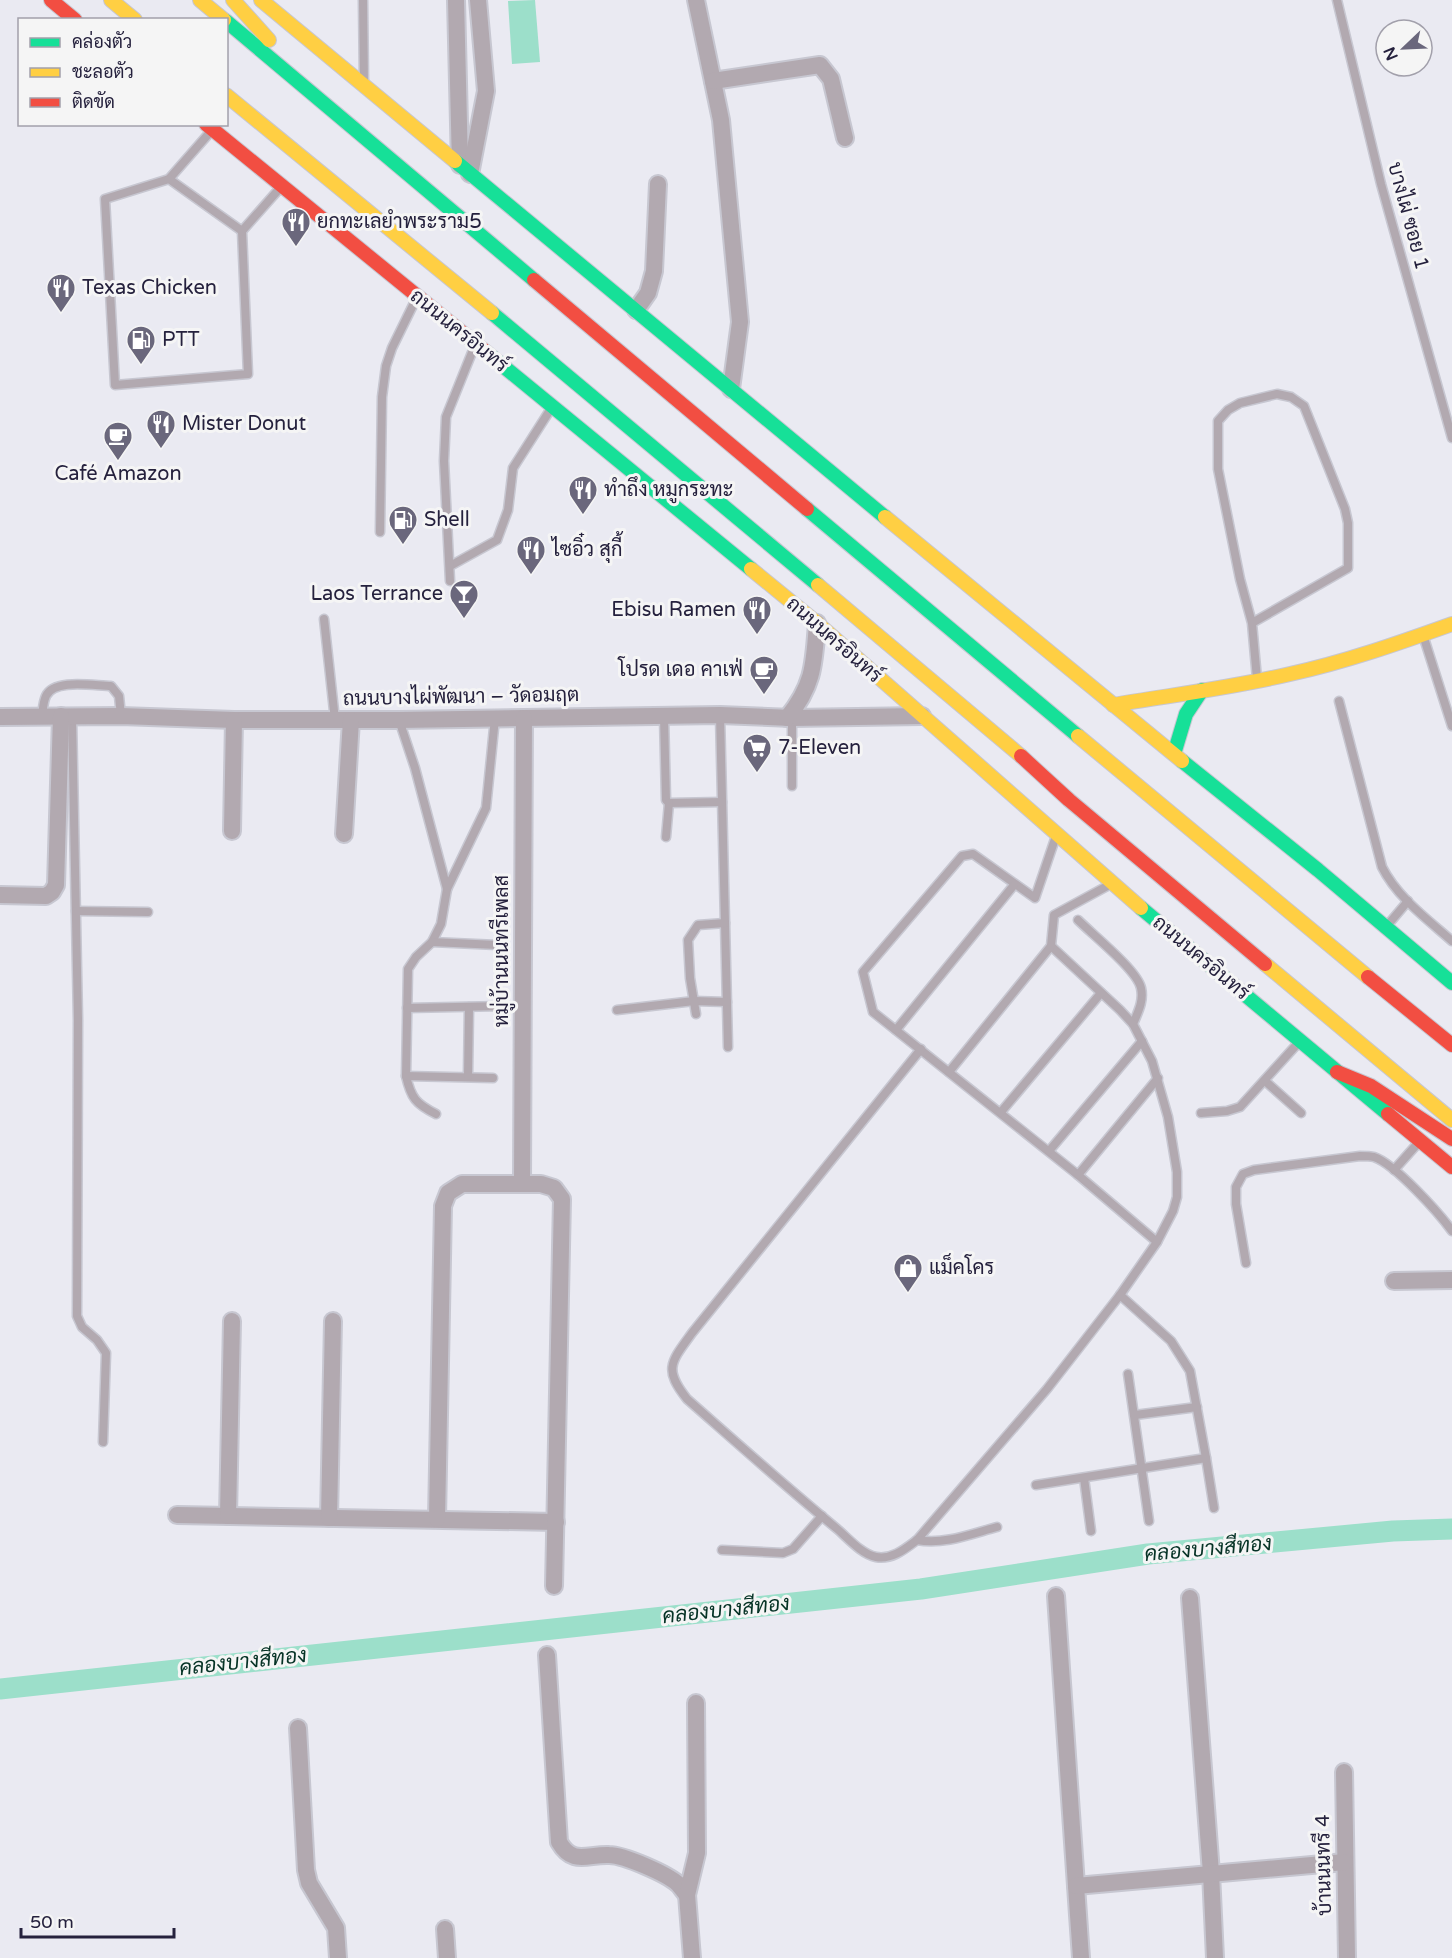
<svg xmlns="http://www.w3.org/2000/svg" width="1452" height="1958" viewBox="0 0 1452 1958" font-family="'Varela Round',Sarabun,sans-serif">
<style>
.water{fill:#9cdfca}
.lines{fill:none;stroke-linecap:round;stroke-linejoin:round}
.canal{stroke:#9cdfca;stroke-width:21}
.lane-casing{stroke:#c7c7d1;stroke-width:11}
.street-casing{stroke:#c7c7d1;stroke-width:20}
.fast-casing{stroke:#c7c7d1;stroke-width:16}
.slow-casing{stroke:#c7c7d1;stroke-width:16}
.jam-casing{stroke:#c7c7d1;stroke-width:16}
.lane{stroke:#b2a9b0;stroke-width:8}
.street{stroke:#b2a9b0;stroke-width:16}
.fast{stroke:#16e098;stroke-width:14}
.slow{stroke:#ffcf43;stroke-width:14}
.jam{stroke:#f24e42;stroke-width:14}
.labels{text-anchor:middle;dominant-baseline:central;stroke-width:6;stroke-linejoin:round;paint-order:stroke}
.street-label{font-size:20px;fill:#25213d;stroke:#f5f5f5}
.poi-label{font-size:20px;fill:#25213d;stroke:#f5f5f5;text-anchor:start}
.water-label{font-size:21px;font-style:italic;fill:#053225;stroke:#f5f5f5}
</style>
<rect width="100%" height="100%" fill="#eaeaf2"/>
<polygon class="water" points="535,0 540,62 512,64 508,1"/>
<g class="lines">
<polyline class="canal" points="0,1689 921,1589 1148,1554 1393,1531 1452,1529"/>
<g class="lane-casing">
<g id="lane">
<polyline points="363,0 364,82"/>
<polyline points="1337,0 1381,184 1452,438"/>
<polyline points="212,130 169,179 105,199 115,385 248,374 242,231 280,188"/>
<polyline points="169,179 242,231"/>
<polyline points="380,532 382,397 386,366 392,348 416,299"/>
<polyline points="450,566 497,540 508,510 513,468 552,407"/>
<polyline points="450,581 444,461 446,417 475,345"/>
<polyline points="324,619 335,720"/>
<polyline points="1252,623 1348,568 1348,523 1345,509 1304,406 1291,397 1277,394 1240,403 1228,410 1218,421 1218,469 1240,579 1252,623 1257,679"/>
<polyline points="1423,635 1452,726"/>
<path d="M1339,701l43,166c15,30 45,52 70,74"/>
<polyline points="720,715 728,1047"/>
<path d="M42,716c1,-6 1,-14 4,-20 8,-18 49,-10 65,-10l8,10 2,20"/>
<polyline points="664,716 666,800 669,803 722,802"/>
<polyline points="72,717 78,1020 77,1316 82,1327 97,1340 106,1353 103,1442"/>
<path d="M399,720l16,48 32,121 -6,35 -9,18 -16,15 -8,12 -2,107c5,22 10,28 30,38"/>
<polyline points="792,786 792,718"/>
<polyline points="1056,836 1035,898 973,854 962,856 863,972 873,1012 1078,1175 1157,1242"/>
<polyline points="666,837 669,803"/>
<polyline points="447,889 486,808 495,718"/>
<polyline points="76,911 148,912"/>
<path d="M1078,920c15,15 59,50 63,68 3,13 -3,24 -8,36"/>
<polyline points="1386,927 1408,901"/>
<polyline points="432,942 497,945"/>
<polyline points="407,1008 503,1006"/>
<polyline points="617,1010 694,1001 727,1002"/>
<polyline points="696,1014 690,978 688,940 698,925 725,923"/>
<polyline points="896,1030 1014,885"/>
<path d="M921,1049l-229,284c-21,29 -29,36 -5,66 49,43 98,87 149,129 11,9 25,26 40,29 16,3 29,-8 41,-17l130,-151 73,-94 37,-53 16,-31 4,-14v-25l-9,-55 -16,-56 -19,-37 -13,-14 -69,-64"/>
<polyline points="949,1072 1051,946 1054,915 1111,884"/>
<polyline points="406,1076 493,1078"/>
<polyline points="468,1076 469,1007"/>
<polyline points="1265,1081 1301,1113"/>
<polyline points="1001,1112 1101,993"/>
<polyline points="1201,1113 1227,1111 1240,1107 1300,1041"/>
<polyline points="1049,1151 1142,1041"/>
<polyline points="1394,1170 1419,1142"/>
<polyline points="1078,1175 1158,1078"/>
<path d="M1246,1263l-10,-59v-17l7,-13 11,-4 106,-14c4,0 10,0 14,1 21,7 65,56 78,74"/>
<polyline points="1128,1374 1149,1521"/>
<polyline points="1135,1415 1197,1407"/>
<polyline points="1206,1458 1214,1508"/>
<polyline points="1084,1478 1091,1531"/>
<polyline points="1036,1485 1206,1458 1190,1371 1171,1341 1120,1295"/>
<path d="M917,1540c27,5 54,-6 80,-13"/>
<polyline points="722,1550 783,1553 793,1549 822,1516"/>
</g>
</g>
<g class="street-casing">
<g id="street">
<polyline points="456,0 460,165"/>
<polyline points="696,0 721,120 740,322 731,389"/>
<polyline points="713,81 820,65 831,79 845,138"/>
<polyline points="470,174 486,91 478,0"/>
<polyline points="636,310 648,293 654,271 658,184"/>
<polyline points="0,717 121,716 234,720 399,720 720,715 792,718 922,716"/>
<path d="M787,718c27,-33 27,-54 30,-95"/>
<polyline points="232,831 234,720"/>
<polyline points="344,834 351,720"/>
<polyline points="0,895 46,896 52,892 56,885 61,716"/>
<polyline points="522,1184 524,718"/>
<polyline points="1394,1281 1452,1280"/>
<polyline points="177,1515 556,1522"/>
<polyline points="228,1516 232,1321"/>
<polyline points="329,1518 333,1321"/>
<polyline points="437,1519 443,1206 448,1193 462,1184 541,1184 554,1188 562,1199 554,1586"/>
<polyline points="1056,1596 1081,1958"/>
<polyline points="1190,1598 1211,1873 1215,1958"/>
<path d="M547,1655l12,187c14,24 28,12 50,13 15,0 58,19 69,29 3,3 6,8 9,11"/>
<polyline points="298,1728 306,1870 309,1883 336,1928 338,1958"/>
<polyline points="1344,1772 1347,1958"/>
<polyline points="1076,1886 1345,1862"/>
<polyline points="445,1929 447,1958"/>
<polyline points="692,1958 687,1895 697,1853 696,1703"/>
</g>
</g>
<g class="fast-casing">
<g id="fast">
<polyline points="226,21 534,280"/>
<polyline points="455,161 885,517"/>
<polyline points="492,313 818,585"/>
<polyline points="486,352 751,569"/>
<polyline points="807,509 1078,736"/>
<polyline points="1174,754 1186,714 1202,690"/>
<polyline points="1182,761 1318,870 1452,983"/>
<polyline points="1141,908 1388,1114"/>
</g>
</g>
<g class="slow-casing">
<g id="slow">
<polyline points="111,0 135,20"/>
<polyline points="200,0 224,20"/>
<polyline points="233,0 269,40"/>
<polyline points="261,0 455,161"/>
<polyline points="226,95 492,313"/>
<polyline points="885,517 1182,761"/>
<polyline points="751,569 817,623 1141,908"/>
<polyline points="818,585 1021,756"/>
<path d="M1113,705c59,-10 118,-17 177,-31 55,-12 109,-31 162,-50"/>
<polyline points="1078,736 1368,977"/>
<polyline points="1265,964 1452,1120"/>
</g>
</g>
<g class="jam-casing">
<g id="jam">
<polyline points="51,0 75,20"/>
<polyline points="206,124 486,352"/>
<polyline points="534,280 807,509"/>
<polyline points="1021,756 1069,800 1265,964"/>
<polyline points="1368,977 1452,1045"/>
<polyline points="1337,1072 1371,1086 1452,1139"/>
<polyline points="1388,1114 1452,1167"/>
</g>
</g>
<use href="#lane" class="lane"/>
<use href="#street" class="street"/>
<use href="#fast" class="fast"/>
<use href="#slow" class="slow"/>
<use href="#jam" class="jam"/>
</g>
<defs>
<g id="restaurant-pin" transform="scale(1.5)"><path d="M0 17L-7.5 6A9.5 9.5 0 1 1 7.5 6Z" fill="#6a677c" stroke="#f5f5f5"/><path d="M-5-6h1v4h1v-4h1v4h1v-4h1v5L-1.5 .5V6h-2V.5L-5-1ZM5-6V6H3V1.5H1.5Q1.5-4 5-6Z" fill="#fff"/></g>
<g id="fuel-pin" transform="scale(1.5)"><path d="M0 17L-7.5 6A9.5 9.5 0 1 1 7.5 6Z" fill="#6a677c" stroke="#f5f5f5"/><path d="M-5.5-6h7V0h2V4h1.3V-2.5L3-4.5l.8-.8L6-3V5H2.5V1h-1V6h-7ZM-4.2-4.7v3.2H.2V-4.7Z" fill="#fff"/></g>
<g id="cafe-pin" transform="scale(1.5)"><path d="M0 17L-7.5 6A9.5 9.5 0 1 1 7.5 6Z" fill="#6a677c" stroke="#f5f5f5"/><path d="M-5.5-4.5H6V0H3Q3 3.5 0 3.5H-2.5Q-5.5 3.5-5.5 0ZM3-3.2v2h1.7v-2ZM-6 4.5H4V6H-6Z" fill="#fff"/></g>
<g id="bar-pin" transform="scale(1.5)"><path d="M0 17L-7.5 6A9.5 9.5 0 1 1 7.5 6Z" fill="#6a677c" stroke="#f5f5f5"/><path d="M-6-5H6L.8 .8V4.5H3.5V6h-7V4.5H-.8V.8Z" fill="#fff"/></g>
<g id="supermarket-pin" transform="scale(1.5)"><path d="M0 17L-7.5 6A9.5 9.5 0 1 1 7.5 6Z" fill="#6a677c" stroke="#f5f5f5"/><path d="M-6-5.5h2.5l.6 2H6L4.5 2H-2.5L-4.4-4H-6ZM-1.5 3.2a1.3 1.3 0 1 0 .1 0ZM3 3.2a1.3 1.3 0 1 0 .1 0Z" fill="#fff"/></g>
<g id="shop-pin" transform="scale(1.5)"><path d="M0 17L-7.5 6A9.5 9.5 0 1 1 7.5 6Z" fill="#6a677c" stroke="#f5f5f5"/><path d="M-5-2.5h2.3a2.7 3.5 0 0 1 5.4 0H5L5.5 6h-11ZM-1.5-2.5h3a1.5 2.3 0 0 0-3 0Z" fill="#fff"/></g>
</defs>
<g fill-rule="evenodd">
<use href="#restaurant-pin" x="296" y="222"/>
<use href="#restaurant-pin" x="61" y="288"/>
<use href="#fuel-pin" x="141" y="340"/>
<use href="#restaurant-pin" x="161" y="424"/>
<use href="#cafe-pin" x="118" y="436"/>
<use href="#restaurant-pin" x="583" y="490"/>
<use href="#fuel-pin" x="403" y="520"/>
<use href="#restaurant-pin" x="531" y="550"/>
<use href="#bar-pin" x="464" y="594"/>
<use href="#restaurant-pin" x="757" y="610"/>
<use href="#cafe-pin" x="764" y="670"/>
<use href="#supermarket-pin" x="757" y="748"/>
<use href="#shop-pin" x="908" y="1268"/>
</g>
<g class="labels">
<g class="street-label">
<text transform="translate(1408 216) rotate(75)">บางไผ่ ซอย 1</text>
<text transform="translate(459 331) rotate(39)">ถนนนครอินทร์</text>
<text transform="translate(834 640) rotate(41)">ถนนนครอินทร์</text>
<text transform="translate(461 697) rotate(-1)">ถนนบางไผ่พัฒนา – วัดอมฤต</text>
<text transform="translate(502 951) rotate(-90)">หมู่บ้านนนทรีเพลส</text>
<text transform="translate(1201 958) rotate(40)">ถนนนครอินทร์</text>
<text transform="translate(1324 1865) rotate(-91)">บ้านนนทรี 4</text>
</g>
<g class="poi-label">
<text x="317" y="222">ยกทะเลยำพระราม5</text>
<text x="82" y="288">Texas Chicken</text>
<text x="162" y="340">PTT</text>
<text x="182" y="424">Mister Donut</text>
<text x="118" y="474" text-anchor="middle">Café Amazon</text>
<text x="604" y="490">ทำถึง หมูกระทะ</text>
<text x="424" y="520">Shell</text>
<text x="552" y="550">ไซอิ๋ว สุกี้</text>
<text x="443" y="594" text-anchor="end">Laos Terrance</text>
<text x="736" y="610" text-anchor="end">Ebisu Ramen</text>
<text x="743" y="670" text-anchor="end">โปรด เดอ คาเฟ่</text>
<text x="778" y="748">7-Eleven</text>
<text x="929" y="1268">แม็คโคร</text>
</g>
<g class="water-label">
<text transform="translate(1208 1549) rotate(-5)">คลองบางสีทอง</text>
<text transform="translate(726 1610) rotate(-6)">คลองบางสีทอง</text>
<text transform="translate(243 1662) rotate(-6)">คลองบางสีทอง</text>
</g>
</g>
<rect x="18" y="18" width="210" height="108" fill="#f5f5f5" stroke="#a2a0ab" stroke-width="1.5"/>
<rect x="30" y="38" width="30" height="9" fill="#16e098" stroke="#a2a0ab" stroke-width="1.5"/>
<text x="72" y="48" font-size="18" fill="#25213d">คล่องตัว</text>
<rect x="30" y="68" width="30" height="9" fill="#ffcf43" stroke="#a2a0ab" stroke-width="1.5"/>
<text x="72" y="78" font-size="18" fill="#25213d">ชะลอตัว</text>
<rect x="30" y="98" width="30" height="9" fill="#f24e42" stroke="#a2a0ab" stroke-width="1.5"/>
<text x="72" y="108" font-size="18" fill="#25213d">ติดขัด</text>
<g transform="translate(1404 48) rotate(247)"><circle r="28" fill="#f5f5f5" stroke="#a2a0ab" stroke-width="1.5"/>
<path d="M0-4.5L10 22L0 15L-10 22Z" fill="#6a677c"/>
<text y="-9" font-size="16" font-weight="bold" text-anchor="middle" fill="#25213d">N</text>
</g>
<path d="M21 1928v9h153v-9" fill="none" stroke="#25213d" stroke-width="3"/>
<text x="30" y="1928" font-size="18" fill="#25213d" stroke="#f5f5f5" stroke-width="4.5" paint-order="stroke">50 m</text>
</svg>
